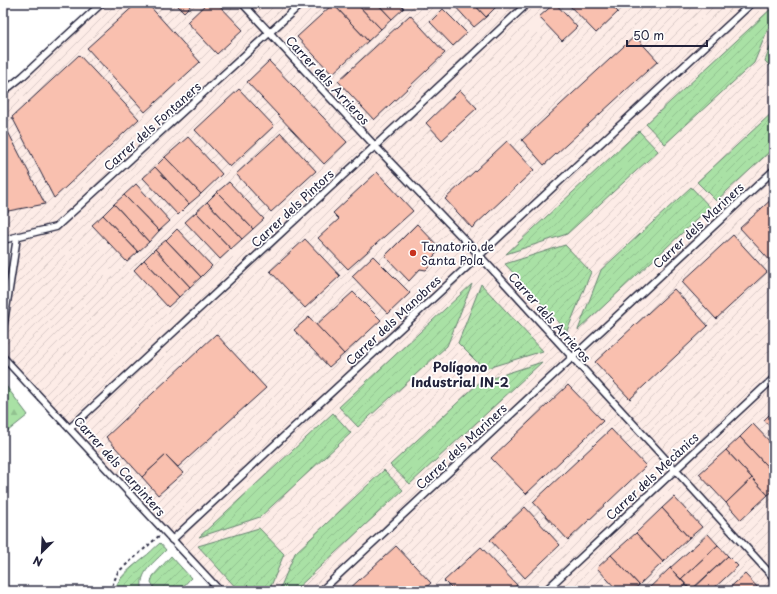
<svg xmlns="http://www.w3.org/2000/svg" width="777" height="594" viewBox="0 0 777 594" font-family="'Playpen Sans',sans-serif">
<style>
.industrial{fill:url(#industrial-furrows)}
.forest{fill:url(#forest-firs);stroke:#668270}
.garden{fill:url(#garden-furrows);stroke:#668270}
.building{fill:#f9c0af;stroke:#22223b}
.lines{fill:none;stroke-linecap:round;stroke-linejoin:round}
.lane-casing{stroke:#22223b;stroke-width:9}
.path{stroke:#22223b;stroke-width:2;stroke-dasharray:3 3;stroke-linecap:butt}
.lane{stroke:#fff;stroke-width:6}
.poi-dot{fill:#c8321e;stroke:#fff;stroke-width:1.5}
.labels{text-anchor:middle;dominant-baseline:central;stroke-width:3.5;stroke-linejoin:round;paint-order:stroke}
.street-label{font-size:12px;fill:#22223b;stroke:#fff}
.poi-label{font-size:12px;fill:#22223b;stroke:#fff;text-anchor:start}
.neighbourhood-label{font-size:13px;font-weight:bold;fill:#22223b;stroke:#fff}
</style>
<defs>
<pattern id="industrial-furrows" width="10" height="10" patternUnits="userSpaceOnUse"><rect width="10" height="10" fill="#fdece7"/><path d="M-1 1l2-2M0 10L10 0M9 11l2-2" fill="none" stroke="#d9cac7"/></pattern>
<pattern id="forest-firs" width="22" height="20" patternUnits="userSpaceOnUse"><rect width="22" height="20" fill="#a9e1a5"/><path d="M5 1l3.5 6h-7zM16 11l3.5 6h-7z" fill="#91c18f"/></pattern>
<pattern id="garden-furrows" width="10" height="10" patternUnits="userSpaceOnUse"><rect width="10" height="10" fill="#a9e1a5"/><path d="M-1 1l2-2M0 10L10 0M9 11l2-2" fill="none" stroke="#91c18f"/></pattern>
</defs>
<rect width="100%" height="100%" fill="#fff"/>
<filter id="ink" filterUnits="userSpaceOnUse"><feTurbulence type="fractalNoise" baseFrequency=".025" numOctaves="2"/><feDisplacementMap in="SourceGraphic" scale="8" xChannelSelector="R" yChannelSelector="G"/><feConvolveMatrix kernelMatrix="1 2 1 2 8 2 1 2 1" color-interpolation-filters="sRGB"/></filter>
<g filter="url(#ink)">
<polygon class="industrial" points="102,3 774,3 774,591 220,591 3,357 3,329 17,237 3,240 3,92"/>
<polygon class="forest" points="3,382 28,415 3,435"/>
<g class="garden">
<polygon points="774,6 774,14 754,63 665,144 646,124"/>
<polygon points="774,37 774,70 765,61"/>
<polygon points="774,111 774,148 716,201 697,182"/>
<polygon points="639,131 658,151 567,234 506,254"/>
<polygon points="691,187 710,207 578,330 601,270"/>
<polygon points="565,245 591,272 567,331 505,264"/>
<polygon points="472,284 447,346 358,427 339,407"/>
<polygon points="481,284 543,351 484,369 458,343"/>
<polygon points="542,362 410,484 390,465 480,382"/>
<polygon points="333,413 351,433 260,517 199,537"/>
<polygon points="384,470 403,490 294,591 279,591 295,553"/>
<polygon points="259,528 284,554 269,591 239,591 198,546"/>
<path d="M160,543l6,7c-11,12 -29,23 -23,41h-29c5,-15 17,-23 29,-33 6,-4 11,-10 17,-15z"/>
<polygon points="171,556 191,578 179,591 156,591 151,582 153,576"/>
</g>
<g class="building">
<polygon points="137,3 147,3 200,62 145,112 87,48"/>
<polygon points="175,3 193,3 184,12"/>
<polygon points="207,3 217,3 243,30 217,54 187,22"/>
<polygon points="334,3 356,3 381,29 368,41 333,4"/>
<polygon points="356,3 377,3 392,19 381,29"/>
<polygon points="377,3 399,3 404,8 392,19"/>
<polygon points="452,3 473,3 486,17 474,27"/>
<polygon points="473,3 494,3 497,6 486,17"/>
<polygon points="555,3 577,27 562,41 539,17"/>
<polygon points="567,3 609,3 618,12 596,33"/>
<polygon points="333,4 368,41 332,74 297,37"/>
<polygon points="443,9 467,33 453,46 430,22"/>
<polygon points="410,15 445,53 374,120 338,81"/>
<polygon points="635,36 658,61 544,165 522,140"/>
<polygon points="79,55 139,119 54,198 12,117"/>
<polygon points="269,61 347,142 324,164 247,82"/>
<polygon points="239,89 274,126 230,167 195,130"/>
<polygon points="460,90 477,108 442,140 426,123"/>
<polygon points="3,124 4,124 45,204 3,212"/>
<polygon points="281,133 316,171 271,212 236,174"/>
<polygon points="188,137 222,174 201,194 165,157"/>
<polygon points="507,141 534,170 472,228 445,199"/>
<polygon points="165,157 201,194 189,204 155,167"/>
<polygon points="155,167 189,204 178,215 143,178"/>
<polygon points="377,172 413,211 348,269 318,238 339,219 333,213"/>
<polygon points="229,182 264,219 253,229 217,192"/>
<polygon points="136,184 170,221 159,231 124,195"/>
<polygon points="217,192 253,229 242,239 207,202"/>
<polygon points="124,195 159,231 149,242 114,204"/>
<polygon points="774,197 774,265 740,228"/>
<polygon points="207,202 242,239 231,249 196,212"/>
<polygon points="114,204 149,242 138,252 103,215"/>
<polygon points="196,212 231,249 220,259 185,222"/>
<polygon points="103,215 138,252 127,262 92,225"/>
<polygon points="417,224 441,249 430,260 430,266 426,270 420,269 409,281 385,256"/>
<polygon points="177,229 212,266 201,277 166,240"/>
<polygon points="733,235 767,272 716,319 682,282"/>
<polygon points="305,239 340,276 305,308 270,271"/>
<polygon points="166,240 201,277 190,287 155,249"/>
<polygon points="155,249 190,287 179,297 144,260"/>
<polygon points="373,256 410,293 388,314 352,276"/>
<polygon points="144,260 179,297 168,307 134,270"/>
<polygon points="674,289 708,326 630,399 595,362"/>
<polygon points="353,292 381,320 344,354 316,325"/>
<polygon points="309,317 344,354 329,367 294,330"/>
<polygon points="216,334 266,388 178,467 166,455 142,477 106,437"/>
<polygon points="568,385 603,421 526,494 491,458"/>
<polygon points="774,410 774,431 764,420"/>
<polygon points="753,424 774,446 774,474 740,437"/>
<polygon points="611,429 646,466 568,540 533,502"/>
<polygon points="740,437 774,474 774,490 768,495 726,450"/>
<polygon points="726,450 752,478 726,503 699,474"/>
<polygon points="166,455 183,473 158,495 142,477"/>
<polygon points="752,478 768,495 741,520 726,503"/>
<polygon points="674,497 702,527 689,538 662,508"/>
<polygon points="525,507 560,545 525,578 490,540"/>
<polygon points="662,508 689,538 663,562 636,533"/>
<polygon points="636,533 663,562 639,585 611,555"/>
<polygon points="708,534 718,545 681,579 670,568"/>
<polygon points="718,545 728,556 691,590 681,579"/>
<polygon points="396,546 431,583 422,591 347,591"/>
<polygon points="481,547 517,585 510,591 454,591 444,581"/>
<polygon points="611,555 639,585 632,591 618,591 597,568"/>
<polygon points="728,556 738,566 711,591 691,591"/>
<polygon points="670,568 686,585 679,591 646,591"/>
<polygon points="745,574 761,591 726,591"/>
<polygon points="686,585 691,591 679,591"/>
</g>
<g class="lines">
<g class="lane-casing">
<g id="lane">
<polyline points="242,3 375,146 479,255 774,578"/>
<polyline points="3,92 23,76 102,3"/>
<polyline points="3,240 56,227 302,3"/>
<polyline points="3,329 17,237"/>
<polyline points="3,357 220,591"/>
<polyline points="70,428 375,146 528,3"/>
<polyline points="172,540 752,3"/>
<polyline points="321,591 774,170"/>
<polyline points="545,591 774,378"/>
</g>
</g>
<polyline class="path" points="110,591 118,572 159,536"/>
<use href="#lane" class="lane"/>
</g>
</g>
<circle class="poi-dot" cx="413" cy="253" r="4"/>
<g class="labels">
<g class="street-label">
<text transform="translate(328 80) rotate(47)">Carrer dels Arrieros</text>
<text transform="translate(152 126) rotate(-42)">Carrer dels Fontaners</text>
<text transform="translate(292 208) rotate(-43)">Carrer dels Pintors</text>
<text transform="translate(698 225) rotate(-43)">Carrer dels Mariners</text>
<text transform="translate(550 317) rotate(48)">Carrer dels Arrieros</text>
<text transform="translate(393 320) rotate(-43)">Carrer dels Manobres</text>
<text transform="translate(461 446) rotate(-43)">Carrer dels Mariners</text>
<text transform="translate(120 466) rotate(48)">Carrer dels Carpinters</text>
<text transform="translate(652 476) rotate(-43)">Carrer dels Mecànics</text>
</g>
<g class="poi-label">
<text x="421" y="246">Tanatorio de<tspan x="421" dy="14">Santa Pola</tspan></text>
</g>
<g class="neighbourhood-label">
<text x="460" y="366">Polígono<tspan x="460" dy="15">Industrial IN-2</tspan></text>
</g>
</g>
<rect width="777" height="594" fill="none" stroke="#fff" stroke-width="16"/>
<rect x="8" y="8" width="761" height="578" fill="none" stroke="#22223b" stroke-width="1.5" filter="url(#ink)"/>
<g transform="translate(42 552) rotate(204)" stroke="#ffffff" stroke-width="3" paint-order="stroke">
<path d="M0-3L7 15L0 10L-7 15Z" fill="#22223b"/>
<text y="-6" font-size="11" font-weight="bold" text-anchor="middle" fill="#22223b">N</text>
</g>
<path d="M627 40v6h80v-6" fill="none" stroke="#22223b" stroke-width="2"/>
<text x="633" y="40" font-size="12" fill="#22223b" stroke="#ffffff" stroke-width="3" paint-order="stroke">50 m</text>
</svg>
